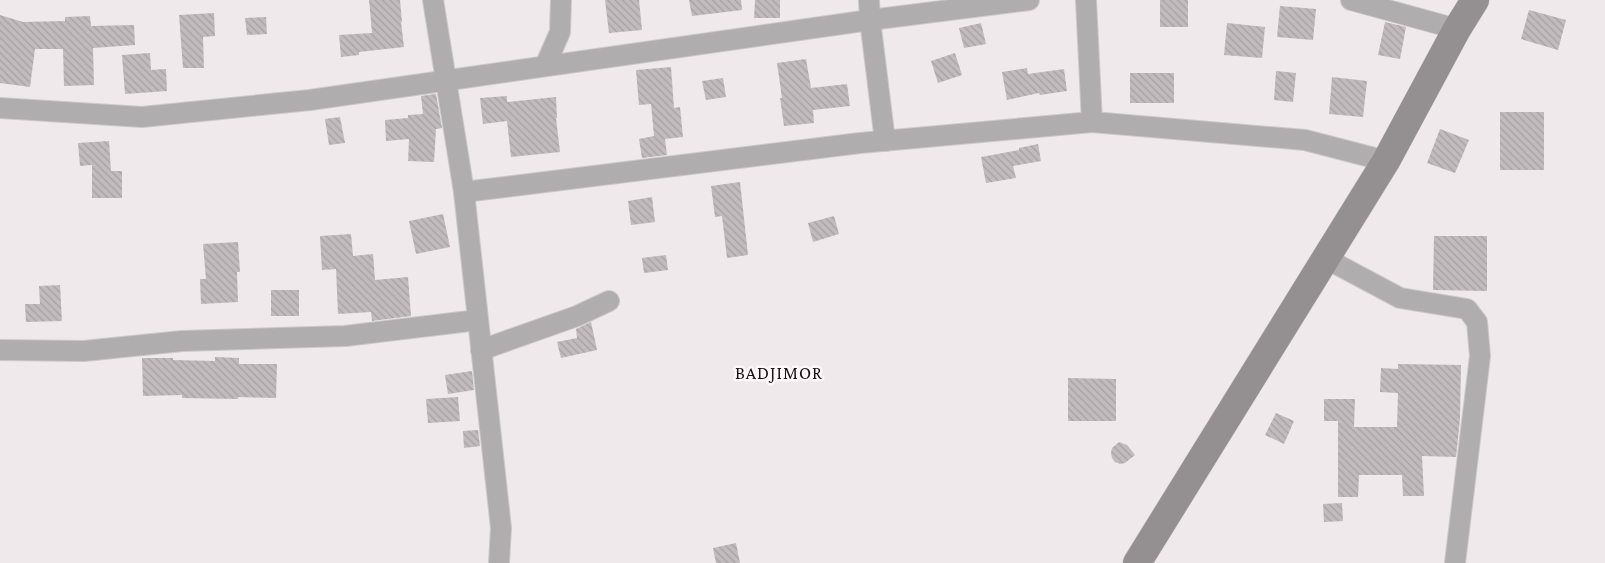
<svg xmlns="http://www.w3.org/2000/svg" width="1605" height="563" viewBox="0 0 1605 563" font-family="'Crimson Pro',serif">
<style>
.building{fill:url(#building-back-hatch)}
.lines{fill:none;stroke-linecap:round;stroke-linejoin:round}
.street-casing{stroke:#cdc7c9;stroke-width:22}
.secondary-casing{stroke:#cdc7c9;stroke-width:29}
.street{stroke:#b0adae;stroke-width:20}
.secondary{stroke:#948f90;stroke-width:28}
.labels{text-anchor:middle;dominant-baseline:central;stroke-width:5;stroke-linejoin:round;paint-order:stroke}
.quarter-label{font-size:18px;letter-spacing:1px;fill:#161314;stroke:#fef6f8}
</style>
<defs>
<pattern id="building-back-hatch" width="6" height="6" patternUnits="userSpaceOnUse" patternTransform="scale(1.25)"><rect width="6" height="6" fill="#c2bbbd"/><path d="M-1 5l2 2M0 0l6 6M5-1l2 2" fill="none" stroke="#a6a0a2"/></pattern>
</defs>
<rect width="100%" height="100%" fill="#f0e9eb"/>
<g class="building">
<polygon points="369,0 400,0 402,22 401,22 404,47 359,52 359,55 341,57 339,35 372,33"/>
<polygon points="605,0 639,0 642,30 609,33"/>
<polygon points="689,0 741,0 742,10 692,16"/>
<polygon points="755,0 780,0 780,18 754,18"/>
<rect x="1160" y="0" width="28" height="27"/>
<polygon points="1280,6 1316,9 1313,40 1277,37"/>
<polygon points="1529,10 1566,20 1558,50 1521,39"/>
<polygon points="214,13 215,36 203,37 204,68 183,68 179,15"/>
<polygon points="0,15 23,22 65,21 65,17 90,16 91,26 134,25 135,45 93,48 94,85 64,86 63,49 35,49 30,87 0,83"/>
<polygon points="266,17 267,34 247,35 245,18"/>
<polygon points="1385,22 1406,27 1400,59 1378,55"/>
<polygon points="981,23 986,44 964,48 959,28"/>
<polygon points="1227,23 1265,27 1262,58 1224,55"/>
<polygon points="150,53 151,70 166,69 167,91 125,94 122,55"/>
<polygon points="955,53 962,75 938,83 931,61"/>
<polygon points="806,59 811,88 847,84 850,106 813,110 814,123 784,126 780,98 782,98 777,63"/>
<polygon points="671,67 674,108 680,107 683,137 665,139 667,155 642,158 639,139 654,136 651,104 639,105 636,70"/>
<polygon points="1027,68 1028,74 1064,69 1067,91 1040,95 1039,93 1007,100 1002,72"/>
<polygon points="1276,71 1296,73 1293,102 1274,100"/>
<rect x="1130" y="73" width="44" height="30"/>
<polygon points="1332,77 1367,81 1363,117 1329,114"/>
<polygon points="723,78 726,97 706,100 702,81"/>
<polygon points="436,94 442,128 436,129 434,162 408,161 409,139 386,141 385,120 408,118 408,115 423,114 421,96"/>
<polygon points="507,96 507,102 556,97 557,118 556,118 560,152 511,157 507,121 483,124 480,98"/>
<rect x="1500" y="112" width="44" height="58"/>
<polygon points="340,117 345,143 329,145 325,119"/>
<polygon points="1440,129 1469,140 1455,173 1427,163"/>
<polygon points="109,141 111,171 122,171 122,198 92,198 92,165 80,166 78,143"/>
<polygon points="1038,144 1041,161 1013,166 1016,178 986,183 981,157 1019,150 1019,148"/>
<polygon points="740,182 748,255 727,258 722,216 715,217 711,186"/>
<polygon points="652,197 655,222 631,225 628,201"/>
<polygon points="443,214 450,247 416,254 409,221"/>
<polygon points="834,216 839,234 813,242 808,223"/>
<polygon points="351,234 353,256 373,254 375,280 408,277 411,316 372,321 371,312 338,314 336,269 322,270 320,236"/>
<polygon points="1434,236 1487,236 1487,291 1433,290"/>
<polygon points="238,242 240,272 237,272 238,302 201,304 200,279 206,279 203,244"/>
<polygon points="666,255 668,270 644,273 642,258"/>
<polygon points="60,285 62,321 26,322 25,304 40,304 39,286"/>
<rect x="271" y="290" width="28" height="26"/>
<polygon points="591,322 597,350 561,358 557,342 577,338 576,329"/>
<polygon points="215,357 239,358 239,364 277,364 276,398 238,397 238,399 182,398 182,395 143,396 142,358 173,358 173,360 215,361"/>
<polygon points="1398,364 1461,365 1460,419 1456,457 1422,456 1424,496 1403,496 1402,475 1359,475 1358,497 1338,497 1338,421 1324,421 1324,399 1355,399 1354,427 1397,427 1398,393 1380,392 1381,368 1398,369"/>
<polygon points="472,371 474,390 448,394 445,375"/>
<polygon points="1068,378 1116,379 1116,421 1068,421"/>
<polygon points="458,397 460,421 428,423 426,399"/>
<polygon points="1276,413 1294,421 1284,444 1265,435"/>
<polygon points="478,430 480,446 464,448 463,431"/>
<polygon points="1119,442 1127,445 1135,455 1125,463 1120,464 1115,462 1112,458 1111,453 1112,448"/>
<polygon points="1342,503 1343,521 1324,522 1323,504"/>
<polygon points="736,543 740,563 716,563 713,548"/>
</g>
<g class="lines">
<g class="street-casing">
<g id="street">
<polyline points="433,0 464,192 501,528 499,563"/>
<polyline points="869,0 870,20 885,141"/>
<polyline points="1086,0 1092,122"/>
<polyline points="1351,0 1457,29"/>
<polyline points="545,66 560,32 561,0"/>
<polyline points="0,108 142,117 310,100 870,20 1029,0"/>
<polyline points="464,192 860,143 1092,122 1305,140 1386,161"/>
<polyline points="1325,258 1400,298 1467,309 1477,322 1480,356 1455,563"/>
<polyline points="0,350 84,351 182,341 345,336 478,320"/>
<polyline points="481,350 577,316 609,301"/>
</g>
</g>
<g class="secondary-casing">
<polyline id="secondary" points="1137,563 1386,161 1457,29 1475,0"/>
</g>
<use href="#street" class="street"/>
<use href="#secondary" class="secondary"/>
</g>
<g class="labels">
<g class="quarter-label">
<text x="779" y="373">BADJIMOR</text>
</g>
</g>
</svg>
